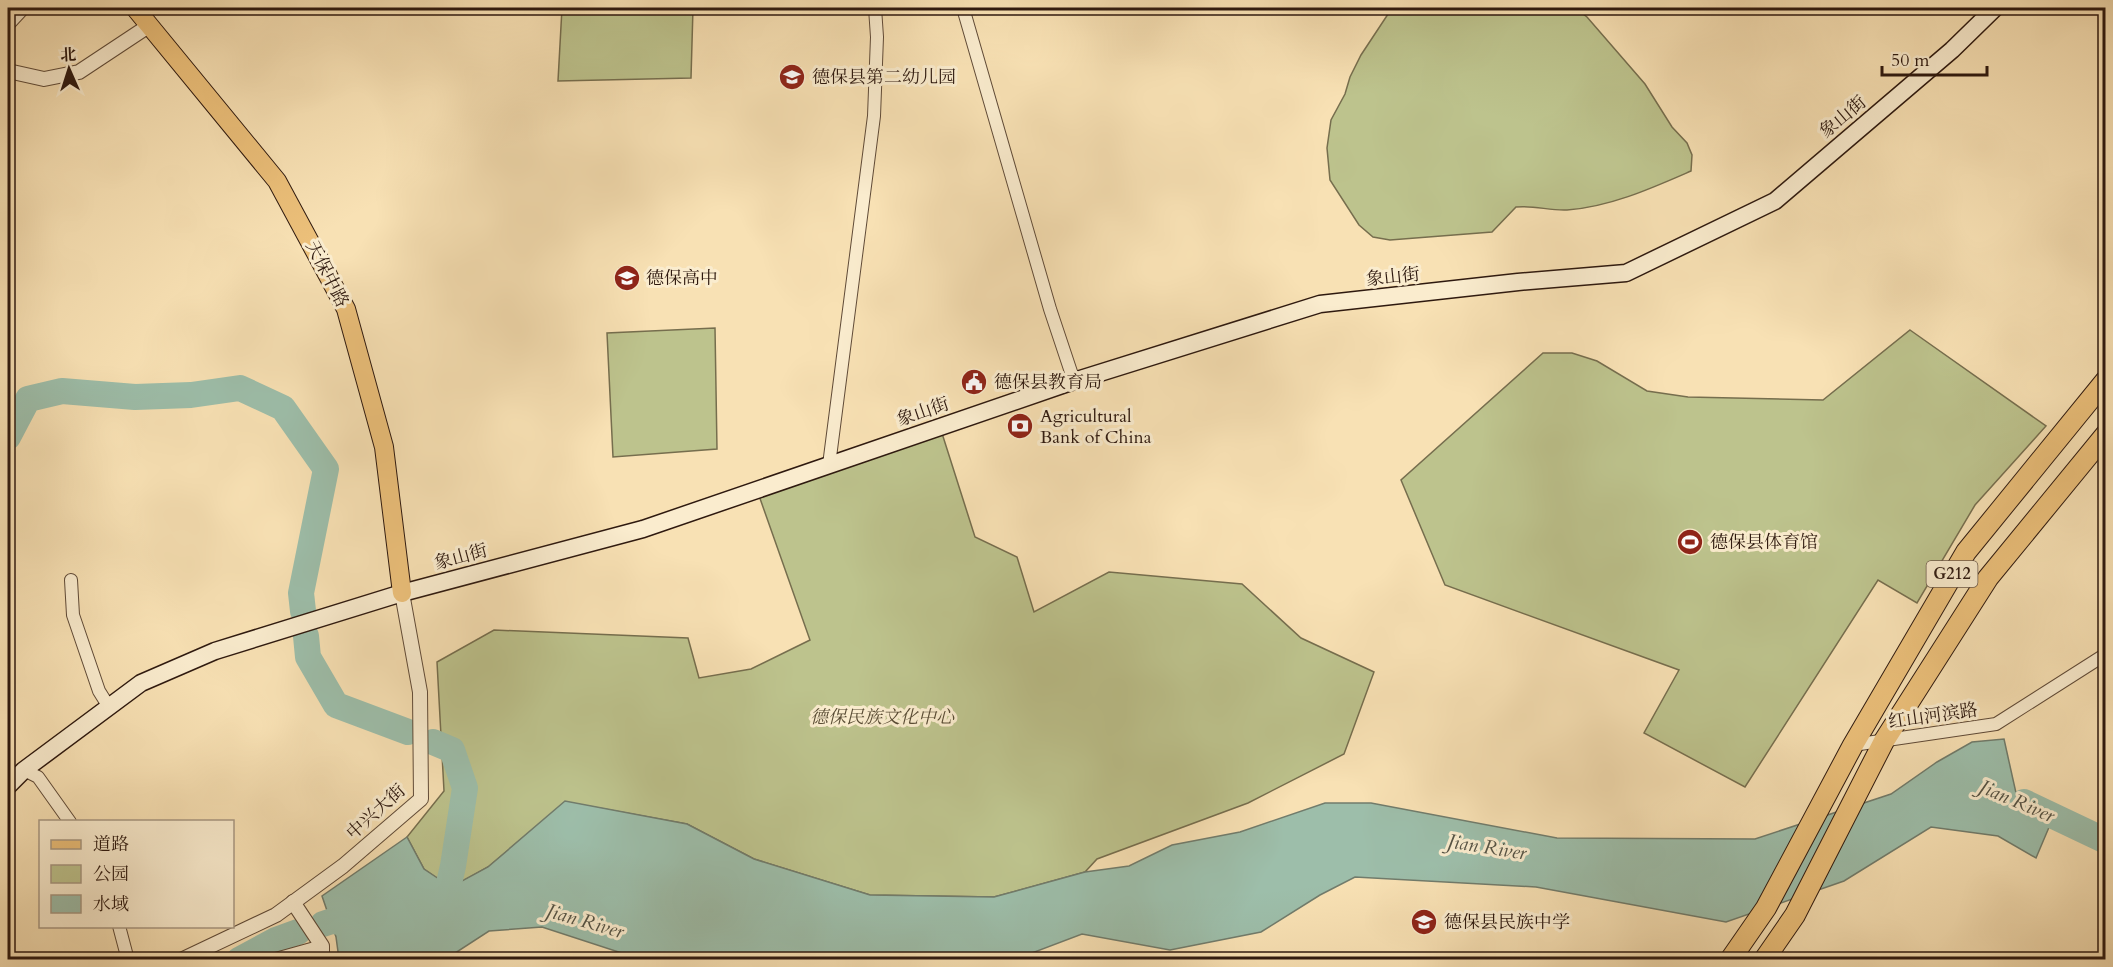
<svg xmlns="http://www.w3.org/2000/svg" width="2113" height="967" viewBox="0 0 2113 967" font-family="Cardo,'Noto Serif SC',serif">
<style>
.green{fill:#bdc38d;stroke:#766e4e;stroke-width:1.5}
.water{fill:#9dbeaa;stroke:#717c6c;stroke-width:1.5}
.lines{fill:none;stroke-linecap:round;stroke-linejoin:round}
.river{stroke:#9dbeaa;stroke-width:26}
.minor-casing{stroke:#604b38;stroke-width:14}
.tertiary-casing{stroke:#604b38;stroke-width:16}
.secondary-casing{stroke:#2e190f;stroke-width:19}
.primary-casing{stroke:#2e190f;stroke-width:20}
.trunk-casing{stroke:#2e190f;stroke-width:22}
.minor{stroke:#faecce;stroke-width:12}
.tertiary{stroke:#faecce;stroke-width:14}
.secondary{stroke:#faecce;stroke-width:16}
.primary{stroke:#ecc07a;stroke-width:18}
.trunk{stroke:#ecc07a;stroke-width:20}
.labels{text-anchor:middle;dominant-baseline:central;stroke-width:6;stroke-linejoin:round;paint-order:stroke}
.shield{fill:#faecce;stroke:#6b5848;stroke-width:1.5}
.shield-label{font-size:16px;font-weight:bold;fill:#2e190f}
.poi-label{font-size:18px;fill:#2e190f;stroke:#faecce;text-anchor:start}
.street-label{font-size:18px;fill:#2e190f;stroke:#faecce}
.park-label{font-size:18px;font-style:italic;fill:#594c35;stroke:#faecce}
.water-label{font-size:20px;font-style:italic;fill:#555345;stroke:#faecce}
</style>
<rect width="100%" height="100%" fill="#f8e1b4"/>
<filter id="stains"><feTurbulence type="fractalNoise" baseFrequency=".00333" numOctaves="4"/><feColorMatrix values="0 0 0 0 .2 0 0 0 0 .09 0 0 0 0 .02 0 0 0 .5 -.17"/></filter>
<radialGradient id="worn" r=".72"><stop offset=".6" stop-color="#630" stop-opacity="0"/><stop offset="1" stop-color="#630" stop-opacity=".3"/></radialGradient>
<g class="green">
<polygon points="562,8 693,8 691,78 558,81"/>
<path d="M1392,8h183l12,9 58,67 27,43 15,16 5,12 -1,16c-39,17 -81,36 -124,39 -17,1 -33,-5 -51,-3l-24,25 -102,8 -17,-3 -14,-12 -29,-45 -3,-32 4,-28 14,-26 5,-17 11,-22z"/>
<polygon points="715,328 717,449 613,457 607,333"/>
<polygon points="1910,330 2046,426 1975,505 1917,603 1878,580 1745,787 1644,733 1679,670 1445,585 1401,480 1543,353 1572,353 1597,361 1647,391 1688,397 1823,400"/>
<polygon points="940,427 975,537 1017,557 1034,612 1109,572 1242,584 1301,638 1374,672 1344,754 1248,803 1097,859 1085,872 994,897 870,895 754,859 687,824 566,802 488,867 451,888 424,869 407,837 444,791 437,662 494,630 688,638 699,678 751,669 810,640 757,490"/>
</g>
<polygon class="water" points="2004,739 2016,793 2058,806 2036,858 1998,836 1931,827 1844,881 1726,922 1536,887 1355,877 1320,895 1261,932 1170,950 1082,934 1016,959 957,960 932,956 926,960 640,959 542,927 489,931 446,959 339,959 336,937 322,896 407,837 424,869 451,887 488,867 565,801 687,824 754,859 870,895 994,897 1085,872 1129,866 1172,845 1240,832 1325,803 1371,803 1557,838 1755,839 1891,794 1937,762 1972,742"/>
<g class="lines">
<g class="river">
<polyline points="8,437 28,399 62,391 135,397 191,395 240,388 283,408 326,469 301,593 303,611"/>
<polyline points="306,636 308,657 336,705 408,732"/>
<polyline points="433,742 452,750 465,788 453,866 441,918"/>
<polyline points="2024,802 2106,841"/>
<polyline points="323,924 332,921 364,926"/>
<polyline points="239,960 276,940 298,932"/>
</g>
<g class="minor-casing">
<g id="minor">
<polyline points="963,8 1050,309 1074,381"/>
<polyline points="8,25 21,11 19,8"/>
<polyline points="829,465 874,116 877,37 875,8"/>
<polyline points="71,580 73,615 99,691 109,707"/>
<polyline points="1853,745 1996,724 2106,654"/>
<polyline points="24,770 38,777 70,822"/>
<polyline points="119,926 128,960"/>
<polyline points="272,960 322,946"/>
</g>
</g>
<g class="tertiary-casing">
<g id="tertiary">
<polyline points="8,71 44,79 79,72 150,25"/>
<polyline points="293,902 322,946 322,960"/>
<polyline points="181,960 276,915 343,866 421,799 420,692 402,593"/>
</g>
</g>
<g class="secondary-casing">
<polyline id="secondary" points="8,786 24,770 141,683 215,651 402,593 643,529 1074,381 1320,304 1518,282 1626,273 1775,201 1952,50 1995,8"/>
</g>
<g class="primary-casing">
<polyline id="primary" points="135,8 277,181 346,309 384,447 402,593"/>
</g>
<g class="trunk-casing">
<g id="trunk">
<polyline points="1730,960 1766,908 1853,745 1966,552 2106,380"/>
<polyline points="1764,960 1795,915 1884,741 1988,578 2106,434"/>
</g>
</g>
<use href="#minor" class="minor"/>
<use href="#tertiary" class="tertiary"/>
<use href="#secondary" class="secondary"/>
<use href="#primary" class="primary"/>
<use href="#trunk" class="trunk"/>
</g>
<defs>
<g id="school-disc" transform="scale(1.35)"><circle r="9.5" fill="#8f2418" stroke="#faecce"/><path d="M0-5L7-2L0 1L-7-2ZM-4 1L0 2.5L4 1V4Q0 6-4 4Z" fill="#fff"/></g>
<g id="civic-disc" transform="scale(1.35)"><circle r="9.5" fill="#8f2418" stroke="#faecce"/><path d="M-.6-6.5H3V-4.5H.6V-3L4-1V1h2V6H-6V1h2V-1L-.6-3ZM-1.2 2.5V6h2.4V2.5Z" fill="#fff"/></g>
<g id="bank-disc" transform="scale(1.35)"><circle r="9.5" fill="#8f2418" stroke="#faecce"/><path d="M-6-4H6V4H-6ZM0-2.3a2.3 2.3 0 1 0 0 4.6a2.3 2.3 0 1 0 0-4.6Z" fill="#fff"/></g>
<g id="stadium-disc" transform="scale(1.35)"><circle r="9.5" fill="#8f2418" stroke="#faecce"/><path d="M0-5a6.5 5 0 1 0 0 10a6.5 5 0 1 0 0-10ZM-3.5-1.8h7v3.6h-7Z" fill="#fff"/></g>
</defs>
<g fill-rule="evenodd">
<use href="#school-disc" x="792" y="77"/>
<use href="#school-disc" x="627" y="278"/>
<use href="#civic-disc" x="974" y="382"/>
<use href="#bank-disc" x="1020" y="426"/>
<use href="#stadium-disc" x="1690" y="542"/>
<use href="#school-disc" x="1424" y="922"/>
</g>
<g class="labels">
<rect class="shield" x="1926.5" y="561" width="51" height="26" rx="4.5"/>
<g class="shield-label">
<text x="1952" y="574">G212</text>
</g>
<g class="poi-label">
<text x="812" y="77">德保县第二幼儿园</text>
<text x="646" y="278">德保高中</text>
<text x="994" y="382">德保县教育局</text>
<text x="1040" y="416">Agricultural<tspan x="1040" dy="21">Bank of China</tspan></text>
<text x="1710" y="542">德保县体育馆</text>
<text x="1444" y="922">德保县民族中学</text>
</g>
<g class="street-label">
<text transform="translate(1843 117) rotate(-40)">象山街</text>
<text transform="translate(327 274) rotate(63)">天保中路</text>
<text transform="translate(1393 277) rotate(-6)">象山街</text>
<text transform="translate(923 412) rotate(-19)">象山街</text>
<text transform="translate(461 557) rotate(-15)">象山街</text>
<text transform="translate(1933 716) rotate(-8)">红山河滨路</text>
<text transform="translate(376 812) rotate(-42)">中兴大街</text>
</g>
<g class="park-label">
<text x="882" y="717">德保民族文化中心</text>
</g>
<g class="water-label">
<text transform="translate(2017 801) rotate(23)">Jian River</text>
<text transform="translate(1487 847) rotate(9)">Jian River</text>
<text transform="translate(585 921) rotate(16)">Jian River</text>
</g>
</g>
<rect width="2113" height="967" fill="none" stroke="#f8e1b4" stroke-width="30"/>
<rect x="9" y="9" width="2095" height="949" fill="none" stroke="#2e190f" stroke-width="3"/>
<rect x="15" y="15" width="2083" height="937" fill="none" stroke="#2e190f" stroke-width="1.5"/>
<rect x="39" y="820" width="195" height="108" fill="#faecce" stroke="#a89882" stroke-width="1.5"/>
<rect x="51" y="840" width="30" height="9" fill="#ecc07a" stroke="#a89882" stroke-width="1.5"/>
<text x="93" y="850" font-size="18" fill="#2e190f">道路</text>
<rect x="51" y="865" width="30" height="18" fill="#bdc38d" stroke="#a89882" stroke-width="1.5"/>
<text x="93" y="880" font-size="18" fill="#2e190f">公园</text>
<rect x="51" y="895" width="30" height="18" fill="#9dbeaa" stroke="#a89882" stroke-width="1.5"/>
<text x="93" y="910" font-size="18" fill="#2e190f">水域</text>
<g transform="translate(69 69) rotate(357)" stroke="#faecce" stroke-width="4.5" paint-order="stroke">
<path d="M0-4.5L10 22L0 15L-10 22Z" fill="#2e190f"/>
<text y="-9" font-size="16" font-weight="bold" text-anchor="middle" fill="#2e190f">北</text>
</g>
<path d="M1882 66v9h105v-9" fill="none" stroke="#2e190f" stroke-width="3"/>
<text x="1891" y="66" font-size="18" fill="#2e190f" stroke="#faecce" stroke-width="4.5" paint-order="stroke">50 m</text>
<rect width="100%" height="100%" filter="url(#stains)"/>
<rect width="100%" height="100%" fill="url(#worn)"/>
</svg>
